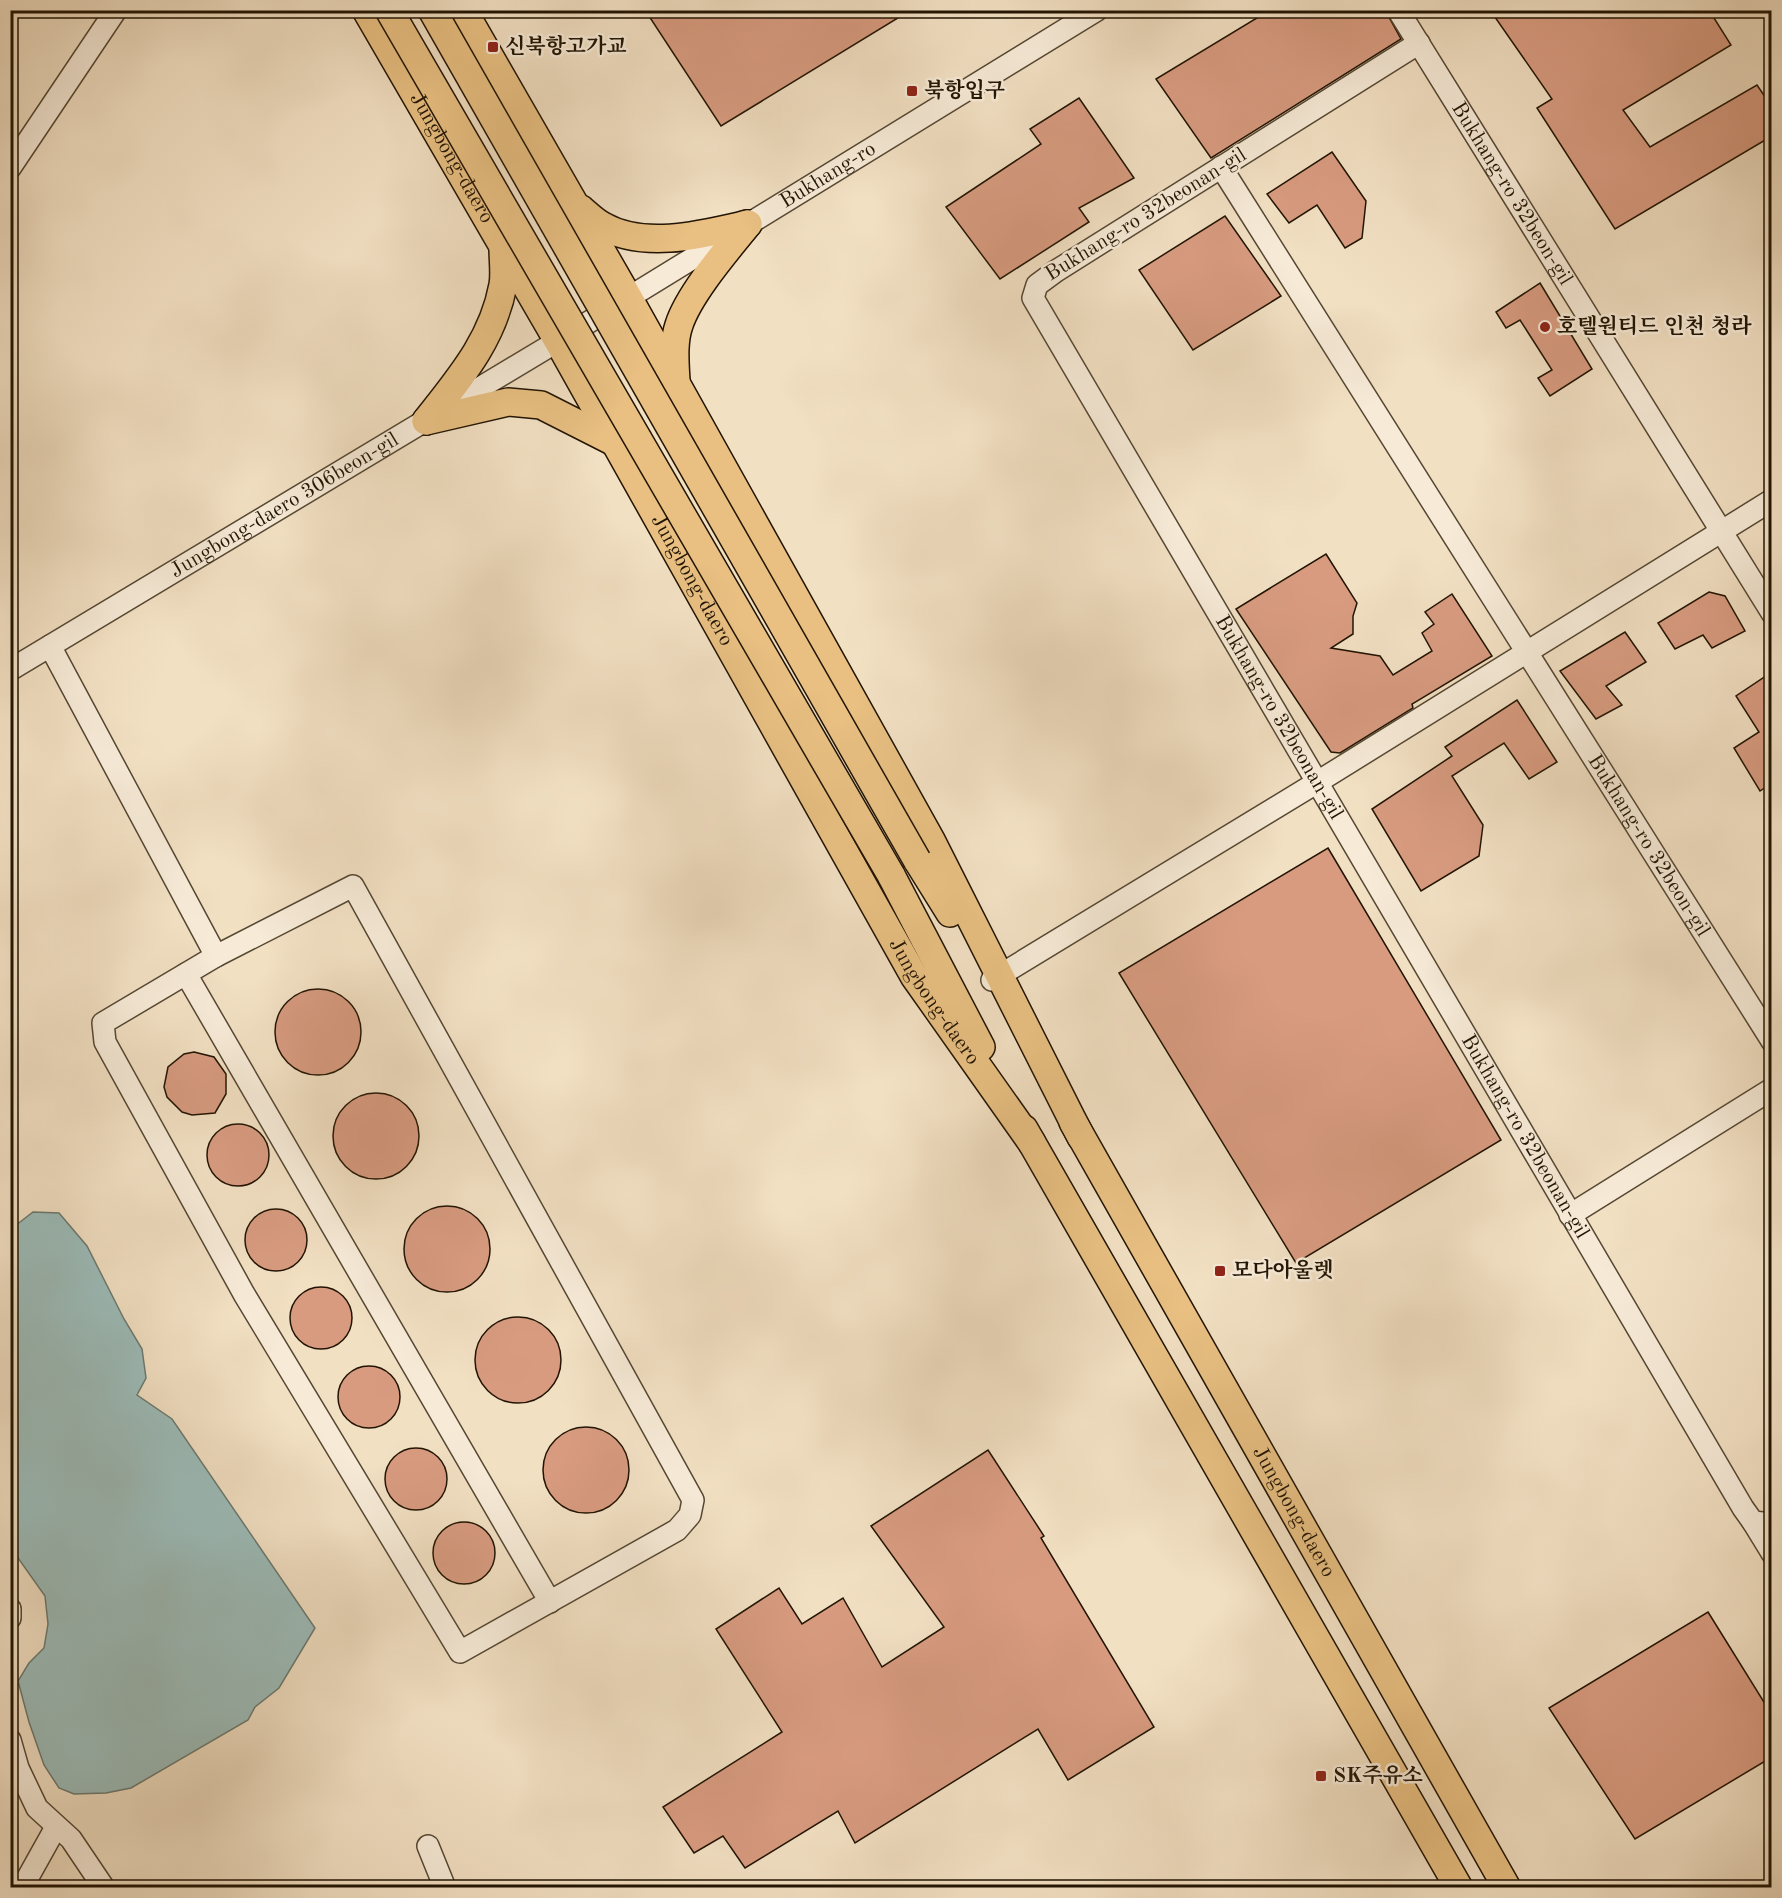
<svg xmlns="http://www.w3.org/2000/svg" width="1782" height="1898" viewBox="0 0 1782 1898" font-family="'Old Standard TT','Noto Serif KR',serif">
<style>
.water{fill:#9cbcb9;stroke:#6b7970;stroke-width:1.5}
.building{fill:#d89b80;stroke:#211403;stroke-width:1.5}
.lines{fill:none;stroke-linecap:round;stroke-linejoin:round}
.minor-casing{stroke:#554733;stroke-width:24}
.major-casing{stroke:#211403;stroke-width:30}
.minor{stroke:#f7ebd8;stroke-width:21}
.major{stroke:#e9c082;stroke-width:27}
.major-bridge-casing{stroke:#211403;stroke-width:30;stroke-linecap:butt}
.major-bridge{stroke:#e9c082;stroke-width:27}
.poi-dot{fill:#8f2418;stroke:#f7ebd8;stroke-width:2}
.labels{text-anchor:middle;dominant-baseline:central;stroke-width:5;stroke-linejoin:round;paint-order:stroke}
.poi-label{font-size:21px;font-weight:bold;fill:#211403;stroke:#f7ebd8;text-anchor:start}
.street-label{font-size:21px;fill:#211403;stroke:#f7ebd8}
</style>
<rect width="100%" height="100%" fill="#f2e0c3"/>
<filter id="stains"><feTurbulence type="fractalNoise" baseFrequency=".00333" numOctaves="4"/><feColorMatrix values="0 0 0 0 .2 0 0 0 0 .09 0 0 0 0 .02 0 0 0 .5 -.17"/></filter>
<radialGradient id="worn" r=".72"><stop offset=".6" stop-color="#630" stop-opacity="0"/><stop offset="1" stop-color="#630" stop-opacity=".3"/></radialGradient>
<polygon class="water" points="33,1212 59,1213 87,1246 124,1319 142,1349 146,1378 137,1395 172,1419 315,1628 279,1688 255,1707 248,1720 131,1788 106,1793 74,1794 59,1788 44,1765 29,1722 18,1681 29,1663 44,1648 48,1624 45,1596 18,1558 10,1540 11,1229"/>
<g class="building">
<polygon points="645,10 911,10 721,126"/>
<polygon points="1270,10 1385,10 1401,39 1211,158 1156,79"/>
<polygon points="1490,10 1709,10 1731,45 1623,110 1650,147 1757,85 1772,107 1772,136 1615,229 1537,108 1552,99"/>
<polygon points="1079,98 1134,178 1079,208 1089,222 1000,279 946,207 1041,144 1030,129"/>
<polygon points="1332,152 1366,201 1362,238 1345,248 1317,205 1289,223 1267,194"/>
<polygon points="1225,216 1281,296 1193,350 1139,270"/>
<polygon points="1540,283 1592,369 1550,396 1538,378 1552,370 1520,320 1506,328 1496,312"/>
<polygon points="1326,554 1357,603 1353,616 1353,634 1331,648 1380,656 1393,675 1432,651 1422,633 1434,624 1425,612 1452,594 1492,656 1412,704 1413,708 1340,753 1331,752 1236,609"/>
<polygon points="1709,592 1725,596 1745,631 1712,648 1703,635 1675,649 1658,623"/>
<polygon points="1625,632 1646,662 1606,686 1622,705 1596,719 1560,671"/>
<polygon points="1772,672 1772,783 1760,791 1734,748 1759,732 1736,696"/>
<polygon points="1517,700 1557,762 1529,779 1504,743 1452,776 1483,825 1479,856 1421,891 1372,809 1452,756 1445,747"/>
<polygon points="1328,848 1501,1140 1296,1263 1119,973"/>
<circle cx="318" cy="1032" r="43"/>
<polygon points="194,1052 214,1057 226,1074 226,1094 215,1113 192,1115 182,1112 167,1097 164,1087 168,1067 184,1054"/>
<circle cx="376" cy="1136" r="43"/>
<circle cx="238" cy="1155" r="31"/>
<circle cx="447" cy="1249" r="43"/>
<circle cx="276" cy="1240" r="31"/>
<circle cx="321" cy="1318" r="31"/>
<circle cx="518" cy="1360" r="43"/>
<circle cx="369" cy="1397" r="31"/>
<circle cx="586" cy="1470" r="43"/>
<circle cx="416" cy="1479" r="31"/>
<polygon points="988,1450 1044,1536 1041,1538 1154,1727 1068,1780 1038,1729 855,1843 838,1811 745,1868 723,1836 694,1853 663,1807 782,1732 716,1629 779,1588 802,1624 843,1598 882,1667 944,1627 871,1526"/>
<circle cx="464" cy="1553" r="31"/>
<polygon points="1708,1612 1772,1715 1772,1757 1635,1839 1549,1708"/>
</g>
<g class="lines">
<g class="minor-casing">
<g id="minor">
<path id="s1" d="M1398,10l374,603"/>
<path id="s2" d="M1419,43l-363,228 -19,14 -4,13 710,1210 10,14 19,2"/>
<path id="s3" d="M1221,167l551,874"/>
<polyline points="10,168 116,10"/>
<polyline points="50,646 216,956"/>
<path id="s4" d="M10,670l548,-329 539,-331"/>
<polygon points="353,886 693,1500 690,1515 677,1530 460,1652 244,1294 105,1042 103,1023 216,956"/>
<polyline points="186,974 550,1602"/>
<polyline points="992,980 1316,783 1772,500"/>
<polyline points="1570,1215 1772,1089"/>
<polyline points="1753,1522 1772,1553"/>
<polyline points="10,1609 10,1618"/>
<polyline points="10,1740 18,1768 37,1808 71,1839 104,1888"/>
<polyline points="428,1846 445,1888"/>
<polyline points="22,1888 56,1827"/>
</g>
</g>
<g class="major-casing">
<g id="major">
<path id="s5" d="M366,10l192,331 356,635 118,167"/>
<polyline points="463,10 628,297 931,840 1081,1137"/>
<path d="M581,209c7,6 14,13 22,17 42,24 101,8 145,-2"/>
<path d="M676,381c-1,-18 -3,-39 3,-56 10,-31 48,-75 69,-101"/>
<polyline points="426,421 508,402 541,405 614,442"/>
<path d="M426,421c33,-42 67,-81 77,-136 2,-11 0,-25 0,-37"/>
<polyline points="917,860 950,913"/>
<polyline points="891,875 981,1047"/>
<path id="s6" d="M1073,1122l434,766"/>
<polyline points="1024,1129 1459,1888"/>
</g>
</g>
<use href="#minor" class="minor"/>
<use href="#major" class="major"/>
<g class="major-bridge-casing">
<g id="major-bridge">
<polyline points="389,10 891,875"/>
<polyline points="432,10 917,860"/>
</g>
</g>
<use href="#major-bridge" class="major-bridge"/>
</g>
<g class="poi-dot">
<rect x="487" y="41" width="12" height="12" rx="3"/>
<rect x="906" y="85" width="12" height="12" rx="3"/>
<circle cx="1545" cy="327" r="6"/>
<rect x="1214" y="1265" width="12" height="12" rx="3"/>
<rect x="1315" y="1770" width="12" height="12" rx="3"/>
</g>
<g class="labels">
<g class="poi-label">
<text x="505" y="47">신북항고가교</text>
<text x="924" y="91">북항입구</text>
<text x="1557" y="327">호텔원티드 인천 청라</text>
<text x="1232" y="1271">모다아울렛</text>
<text x="1333" y="1776">SK주유소</text>
</g>
<g class="street-label">
<text stroke="none"><textPath href="#s5" startOffset="171">Jungbong-daero</textPath></text>
<text stroke="none"><textPath href="#s4" startOffset="956">Bukhang-ro</textPath></text>
<text stroke="none"><textPath href="#s1" startOffset="216">Bukhang-ro 32beon-gil</textPath></text>
<text transform="translate(1146 215) rotate(-32)">Bukhang-ro 32beonan-gil</text>
<text stroke="none"><textPath href="#s4" startOffset="320">Jungbong-daero 306beon-gil</textPath></text>
<text stroke="none"><textPath href="#s5" startOffset="657">Jungbong-daero</textPath></text>
<text stroke="none"><textPath href="#s2" startOffset="952">Bukhang-ro 32beonan-gil</textPath></text>
<text stroke="none"><textPath href="#s3" startOffset="802">Bukhang-ro 32beon-gil</textPath></text>
<text stroke="none"><textPath href="#s5" startOffset="1143">Jungbong-daero</textPath></text>
<text stroke="none"><textPath href="#s2" startOffset="1438">Bukhang-ro 32beonan-gil</textPath></text>
<text stroke="none"><textPath href="#s6" startOffset="448">Jungbong-daero</textPath></text>
</g>
</g>
<rect width="1782" height="1898" fill="none" stroke="#f2e0c3" stroke-width="36"/>
<rect x="12" y="12" width="1758" height="1874" fill="none" stroke="#211403" stroke-width="3"/>
<rect x="18" y="18" width="1746" height="1862" fill="none" stroke="#211403" stroke-width="1.5"/>
<rect width="100%" height="100%" filter="url(#stains)"/>
<rect width="100%" height="100%" fill="url(#worn)"/>
</svg>
